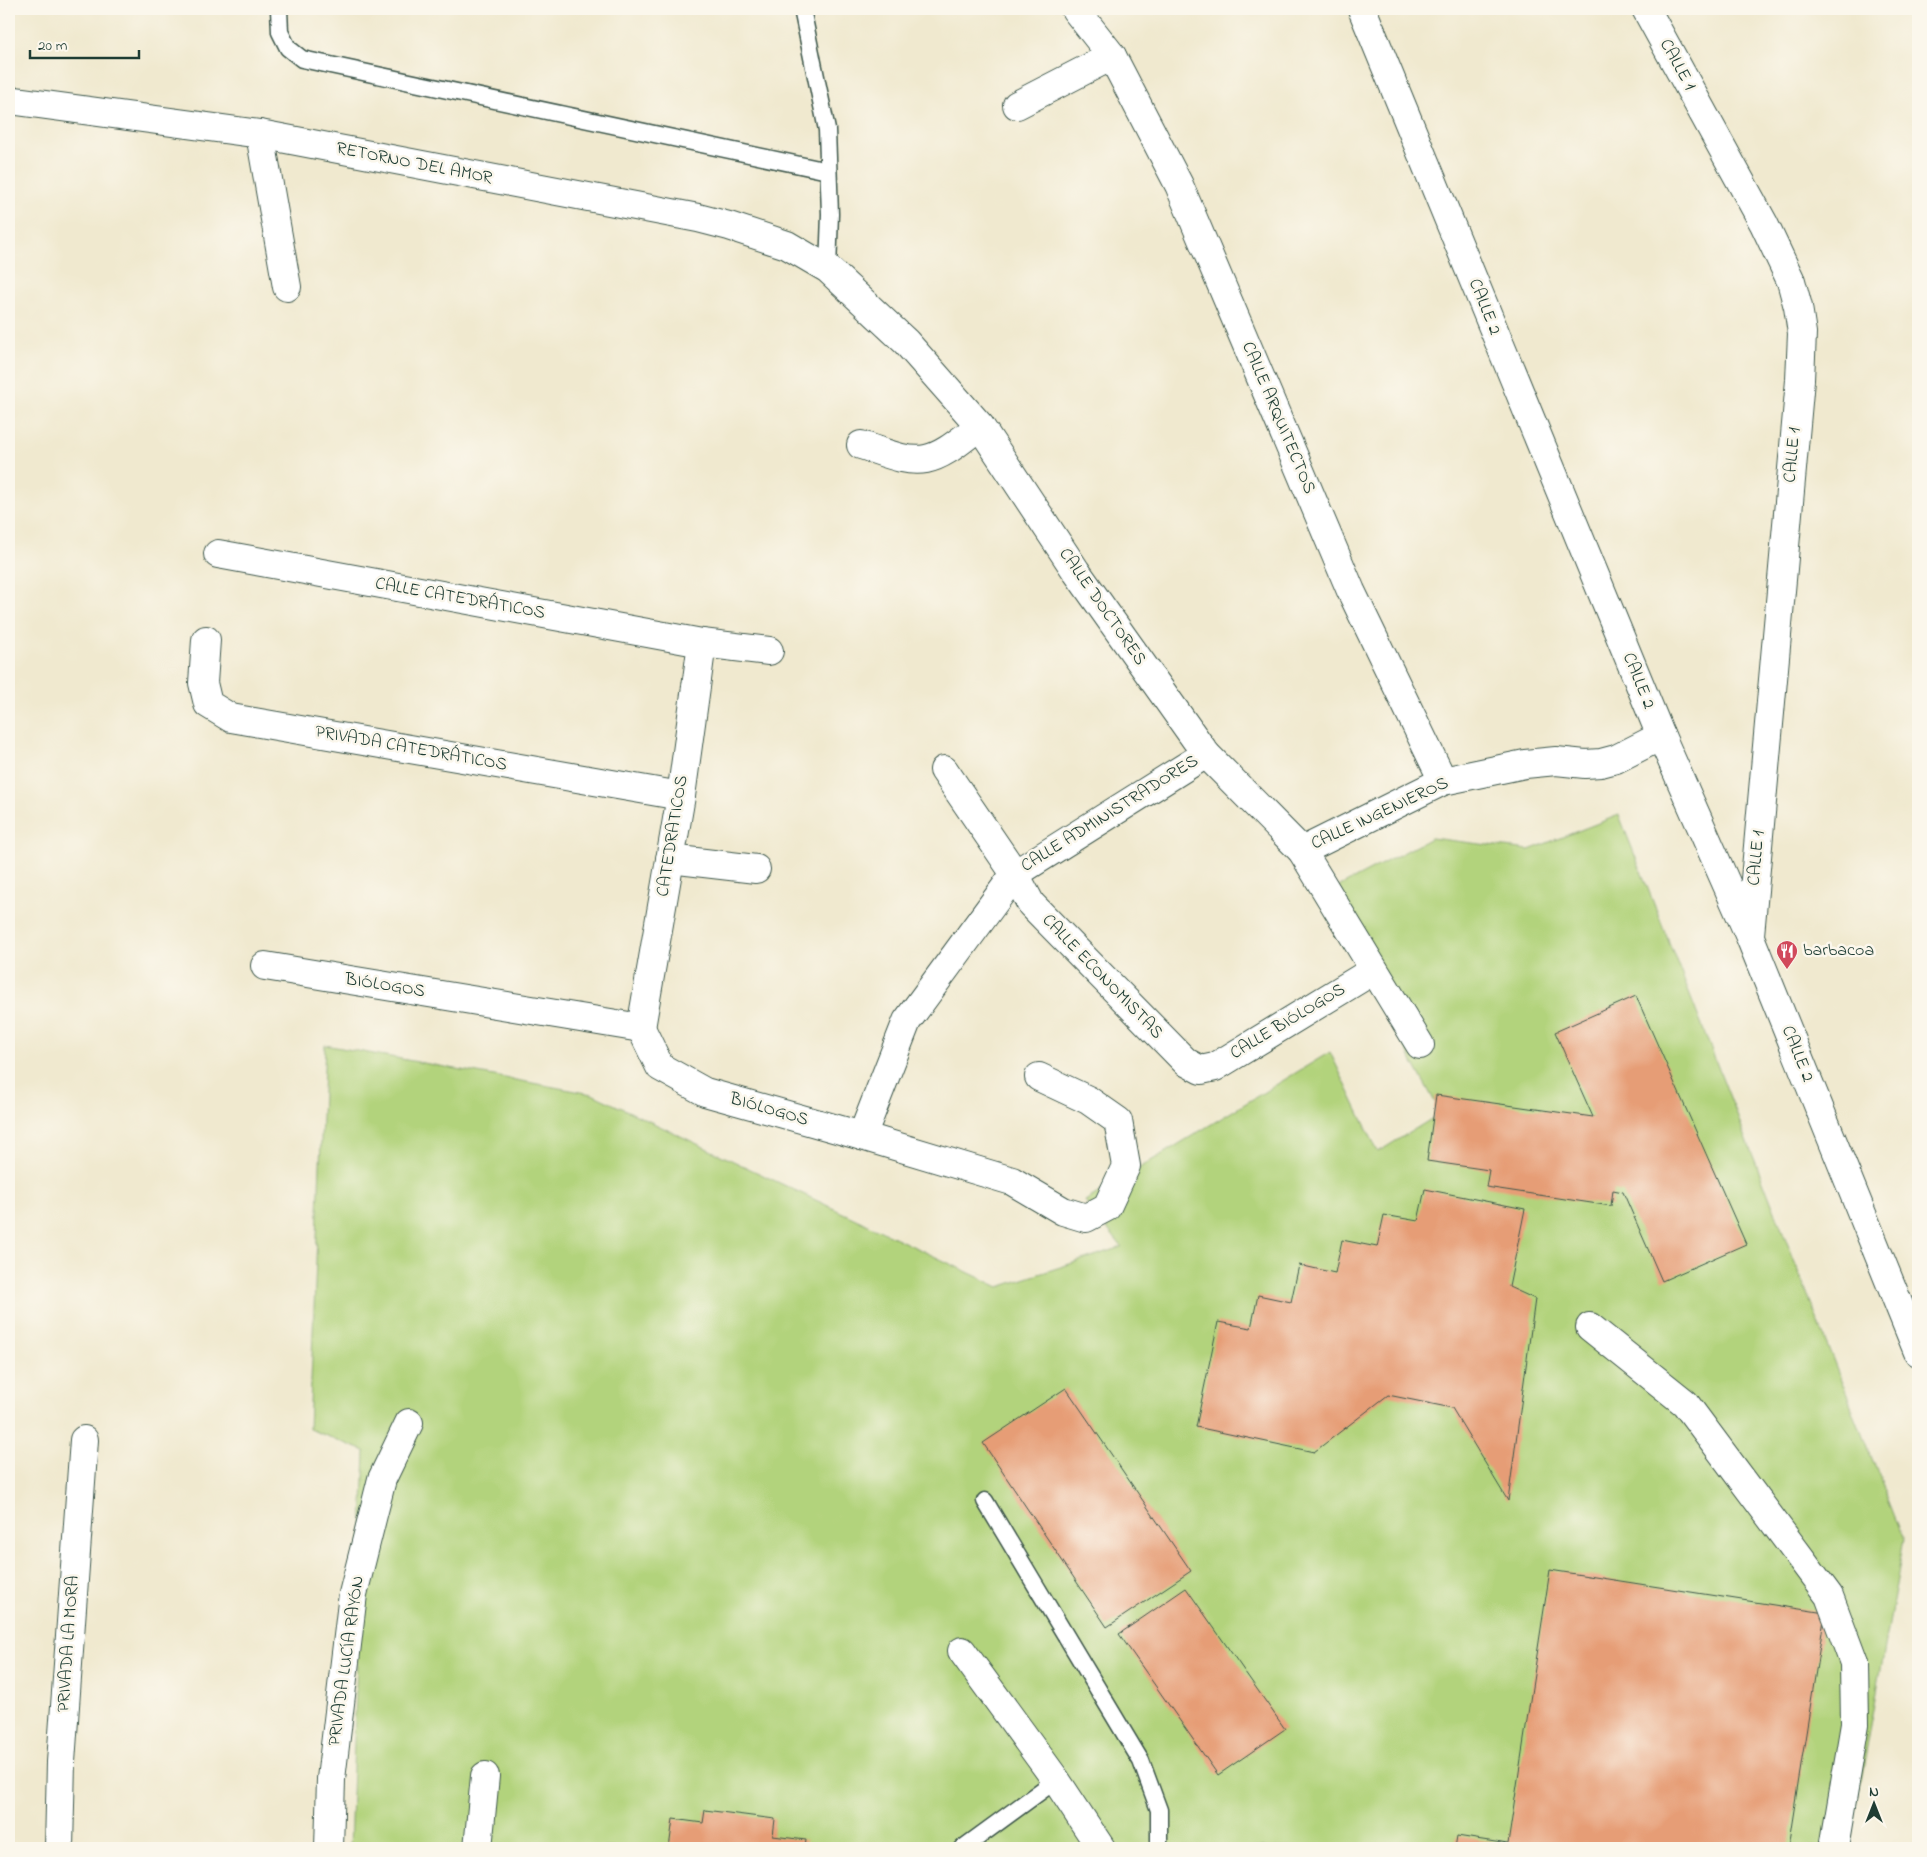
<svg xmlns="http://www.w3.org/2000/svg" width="1927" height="1857" viewBox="0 0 1927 1857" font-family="'Indie Flower',sans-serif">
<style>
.green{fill:#b2d37b;stroke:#688858}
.building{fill:#e69d76}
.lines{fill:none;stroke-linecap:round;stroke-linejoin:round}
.lane-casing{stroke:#3e574b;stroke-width:19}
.street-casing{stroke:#3e574b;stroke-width:30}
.lane{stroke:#fff;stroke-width:16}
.street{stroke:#fff;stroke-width:28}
.labels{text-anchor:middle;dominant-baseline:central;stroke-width:5;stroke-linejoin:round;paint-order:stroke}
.street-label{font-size:18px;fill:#1f3d34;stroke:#fbf7ec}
.poi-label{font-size:18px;fill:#1f3d34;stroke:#fbf7ec;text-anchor:start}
</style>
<rect width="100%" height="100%" fill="#fbf7ec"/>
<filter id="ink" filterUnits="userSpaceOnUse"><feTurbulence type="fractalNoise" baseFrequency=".02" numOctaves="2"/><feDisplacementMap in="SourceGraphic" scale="10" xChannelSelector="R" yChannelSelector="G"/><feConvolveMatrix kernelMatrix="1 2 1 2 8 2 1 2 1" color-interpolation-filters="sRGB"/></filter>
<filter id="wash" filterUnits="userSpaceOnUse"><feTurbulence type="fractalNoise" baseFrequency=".0096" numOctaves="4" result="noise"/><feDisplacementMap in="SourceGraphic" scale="20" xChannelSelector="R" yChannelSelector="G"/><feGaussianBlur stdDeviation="1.12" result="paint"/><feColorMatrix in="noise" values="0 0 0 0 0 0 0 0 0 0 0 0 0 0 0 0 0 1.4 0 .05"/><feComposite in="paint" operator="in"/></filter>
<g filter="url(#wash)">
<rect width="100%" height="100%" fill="#f0e9cf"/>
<polygon class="green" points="1619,815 1904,1540 1849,1848 350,1848 365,1451 309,1429 325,1045 592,1094 999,1287 1122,1247 1085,1201 1330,1052 1378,1152 1441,1113 1321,896 1431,838 1529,850"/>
<g id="blocks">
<g class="building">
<polygon points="1636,996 1746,1244 1662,1281 1623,1192 1613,1190 1611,1206 1486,1187 1489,1170 1427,1161 1436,1095 1593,1117 1555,1032"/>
<polygon points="1425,1189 1525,1209 1509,1287 1535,1299 1508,1501 1452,1408 1388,1395 1314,1452 1196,1427 1218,1322 1251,1328 1258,1295 1291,1302 1299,1265 1335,1273 1342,1240 1377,1247 1384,1215 1418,1221"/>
<polygon points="1066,1388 1191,1571 1107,1627 983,1443"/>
<polygon points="1550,1570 1825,1613 1788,1848 1455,1848 1457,1836 1508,1844"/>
<polygon points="1186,1588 1285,1729 1218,1775 1119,1634"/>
<polygon points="705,1810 775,1819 773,1836 806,1840 805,1848 669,1848 673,1819 703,1823"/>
</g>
</g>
</g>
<g filter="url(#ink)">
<use href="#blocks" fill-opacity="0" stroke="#3e574b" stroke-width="1"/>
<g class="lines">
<g class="lane-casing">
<g id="lane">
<polyline points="279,9 280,32 288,48 302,59 828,171"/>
<polyline points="802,9 827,130 830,214 828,269"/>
<polyline points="985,1501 1141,1761 1159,1810 1159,1848"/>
<polyline points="963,1848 1056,1780"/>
</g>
</g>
<g class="street-casing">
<g id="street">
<polyline points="1075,9 1112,56 1179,185 1351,591 1443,781"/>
<polyline points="1362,9 1661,736 1750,937 1918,1352"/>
<polyline points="1646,9 1764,224 1791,281 1798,307 1802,333 1800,380 1750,935"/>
<polyline points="9,100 260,134 698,218 729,226 787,245 828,269 906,342 980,426 1076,571 1206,754 1302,851 1420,1045"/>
<polyline points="1017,105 1112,56"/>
<polyline points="260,134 287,287"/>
<path d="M861,445c20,6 44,18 65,14 20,-4 38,-22 54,-33"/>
<polyline points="218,554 702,643 769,651"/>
<polyline points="206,640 203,683 208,704 231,718 681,796"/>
<polyline points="944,770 1015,874 1031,904 1186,1062 1201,1070 1215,1067 1374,970"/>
<polyline points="1302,851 1443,781 1525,764 1556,761 1585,764 1601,763 1616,759 1661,736"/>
<polyline points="670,859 756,869"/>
<polyline points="265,966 641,1028"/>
<polyline points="641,1028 660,1067 705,1092 862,1136 1012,1181 1063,1211 1086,1218 1107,1207 1126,1166 1118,1121 1088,1100 1039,1077"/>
<polyline points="641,1028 681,796 702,643"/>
<polyline points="862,1136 907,1021 1015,874 1206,754"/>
<polyline points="1590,1327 1685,1403 1829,1596 1854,1663 1855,1724 1834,1848"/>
<polyline points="962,1651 1056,1780 1101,1848"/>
<polyline points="59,1848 61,1762 84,1440"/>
<polyline points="329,1848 331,1779 353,1594 382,1479 409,1423"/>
<polyline points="478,1848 485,1776"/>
</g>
</g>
<use href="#lane" class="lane"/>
<use href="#street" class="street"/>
</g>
</g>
<defs>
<g id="restaurant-pin" transform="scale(1.125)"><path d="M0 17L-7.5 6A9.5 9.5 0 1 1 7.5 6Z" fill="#d1495b" stroke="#fbf7ec"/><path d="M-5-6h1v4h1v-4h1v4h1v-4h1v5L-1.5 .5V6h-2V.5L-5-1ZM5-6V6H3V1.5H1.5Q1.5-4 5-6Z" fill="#fff"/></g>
</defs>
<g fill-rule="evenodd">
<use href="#restaurant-pin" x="1787" y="951"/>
</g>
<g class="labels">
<g class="street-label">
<text transform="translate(1677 65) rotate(61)">CALLE 1</text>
<text transform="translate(414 164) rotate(11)">RETORNO DEL AMOR</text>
<text transform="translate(1484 307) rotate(68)">CALLE 2</text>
<text transform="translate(1278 418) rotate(67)">CALLE ARQUITECTOS</text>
<text transform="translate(1793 455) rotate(-85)">CALLE 1</text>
<text transform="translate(460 599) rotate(10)">CALLE CATEDRÁTICOS</text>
<text transform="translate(1102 607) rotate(55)">CALLE DOCTORES</text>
<text transform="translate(1638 681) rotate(68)">CALLE 2</text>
<text transform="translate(411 749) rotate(10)">PRIVADA CATEDRÁTICOS</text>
<text transform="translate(1110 814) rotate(-32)">CALLE ADMINISTRADORES</text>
<text transform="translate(1380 814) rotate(-25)">CALLE INGENIEROS</text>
<text transform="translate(673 836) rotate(-81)">CATEDRATICOS</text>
<text transform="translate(1757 858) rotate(-85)">CALLE 1</text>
<text transform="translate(1102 977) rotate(46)">CALLE ECONOMISTAS</text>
<text transform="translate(385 986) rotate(9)">BIÓLOGOS</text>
<text transform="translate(1288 1022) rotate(-31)">CALLE BIÓLOGOS</text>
<text transform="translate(1797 1054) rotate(68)">CALLE 2</text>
<text transform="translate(769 1110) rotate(16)">BIÓLOGOS</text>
<text transform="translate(69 1644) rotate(-86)">PRIVADA LA MORA</text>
<text transform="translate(347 1661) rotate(-82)">PRIVADA LUCÍA RAYÓN</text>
</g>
<g class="poi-label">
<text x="1803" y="951">barbacoa</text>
</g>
</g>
<rect width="1927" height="1857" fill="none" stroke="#fbf7ec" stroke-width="30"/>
<g transform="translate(1874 1804)" stroke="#fbf7ec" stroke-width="4" paint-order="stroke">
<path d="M0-4L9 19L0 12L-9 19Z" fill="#1f3d34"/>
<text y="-8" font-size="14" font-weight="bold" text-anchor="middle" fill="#1f3d34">N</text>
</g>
<path d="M30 50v8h109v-8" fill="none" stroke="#1f3d34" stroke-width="2.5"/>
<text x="38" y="50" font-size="15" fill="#1f3d34" stroke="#fbf7ec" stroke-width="4" paint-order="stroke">20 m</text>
</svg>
